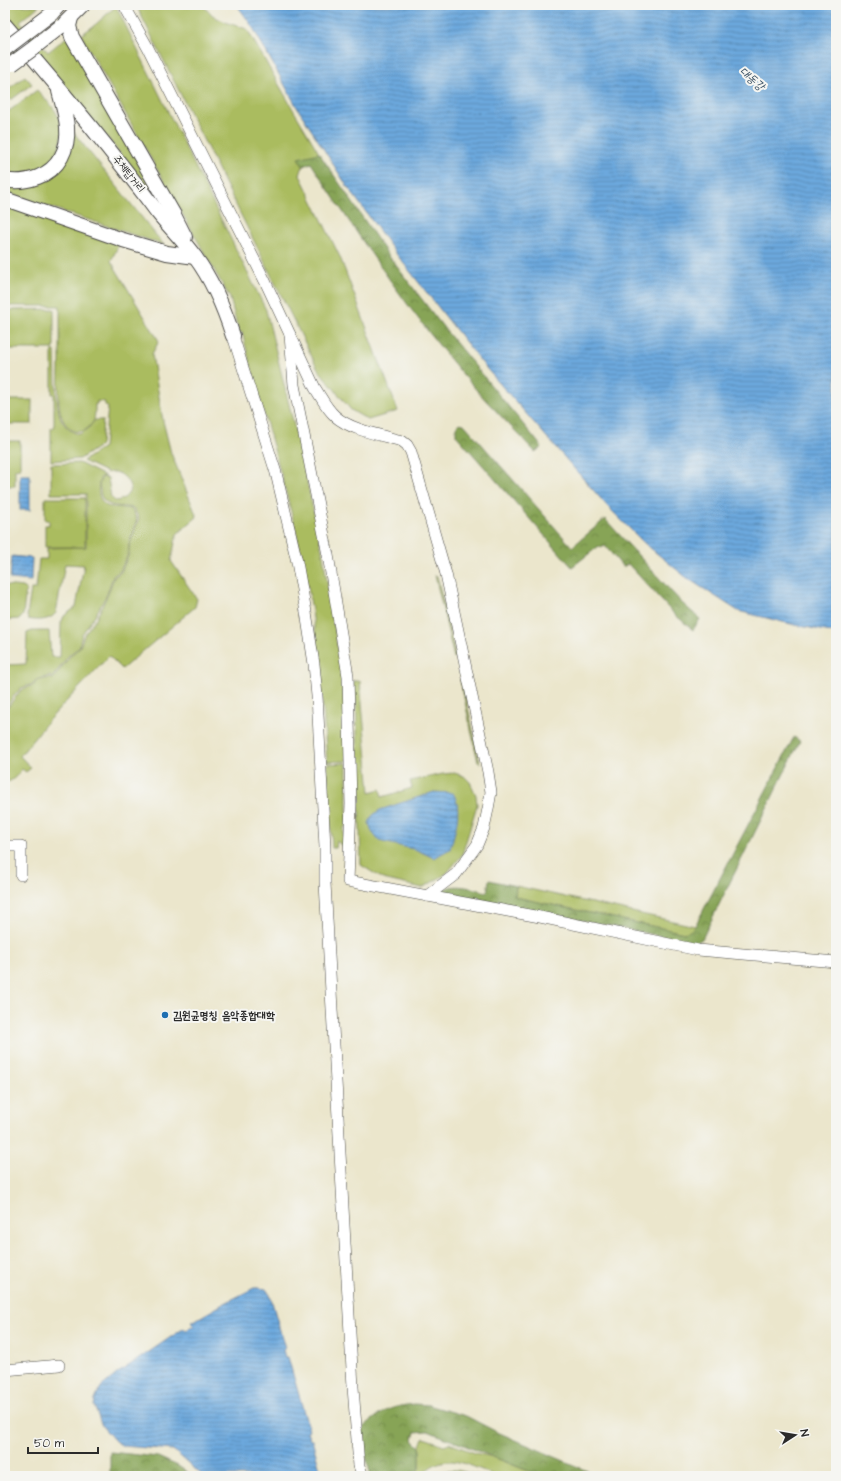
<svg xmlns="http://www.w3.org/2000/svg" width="841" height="1481" viewBox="0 0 841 1481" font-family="'Architects Daughter','Poor Story',sans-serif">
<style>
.grass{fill:#aabc5f;stroke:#6a7445;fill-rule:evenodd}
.forest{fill:url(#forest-crowns);stroke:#596840}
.water{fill:url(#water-rules);stroke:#4c6a84}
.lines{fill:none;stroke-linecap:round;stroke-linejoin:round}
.minor-casing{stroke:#484743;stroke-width:12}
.major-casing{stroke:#484743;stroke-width:16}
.minor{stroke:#fff;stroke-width:11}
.major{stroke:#fff;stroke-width:14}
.major-bridge-casing{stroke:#484743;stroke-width:16;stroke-linecap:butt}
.major-bridge{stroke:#fff;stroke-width:14}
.poi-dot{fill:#1f6fb2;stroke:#f6f6f2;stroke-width:1.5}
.labels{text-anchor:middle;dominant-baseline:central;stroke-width:4;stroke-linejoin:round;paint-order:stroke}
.street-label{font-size:11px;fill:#2b2b2b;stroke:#f6f6f2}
.poi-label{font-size:11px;font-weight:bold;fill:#2b2b2b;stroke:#f6f6f2;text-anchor:start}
.water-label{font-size:12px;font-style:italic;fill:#425769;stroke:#f6f6f2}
</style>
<defs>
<pattern id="forest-crowns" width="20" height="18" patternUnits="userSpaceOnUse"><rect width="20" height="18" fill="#87a456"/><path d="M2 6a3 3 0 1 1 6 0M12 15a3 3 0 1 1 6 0" fill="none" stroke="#6f8647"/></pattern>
<pattern id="water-rules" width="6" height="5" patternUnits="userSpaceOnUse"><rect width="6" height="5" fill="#6ca8dd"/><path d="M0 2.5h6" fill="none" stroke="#5989b3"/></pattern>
</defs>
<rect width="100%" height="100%" fill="#f6f6f2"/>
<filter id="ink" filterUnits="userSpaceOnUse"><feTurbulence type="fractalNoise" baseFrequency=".025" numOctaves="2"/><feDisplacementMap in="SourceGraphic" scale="8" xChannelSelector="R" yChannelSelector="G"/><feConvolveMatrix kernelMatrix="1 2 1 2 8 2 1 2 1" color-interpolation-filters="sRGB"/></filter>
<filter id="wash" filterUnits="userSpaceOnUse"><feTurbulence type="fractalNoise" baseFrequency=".012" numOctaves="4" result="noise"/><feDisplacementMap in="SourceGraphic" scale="16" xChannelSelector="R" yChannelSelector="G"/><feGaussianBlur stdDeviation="0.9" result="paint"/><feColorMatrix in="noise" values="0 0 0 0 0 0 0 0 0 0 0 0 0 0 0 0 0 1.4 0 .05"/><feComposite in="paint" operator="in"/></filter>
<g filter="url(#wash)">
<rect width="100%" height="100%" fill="#ebe6cc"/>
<g class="grass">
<polygon points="5,5 39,6 20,21 48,52 68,36 163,206 42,58 5,16"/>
<path d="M136,5h67c10,15 28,19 44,24l47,82 25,42 -16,13 -3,9 40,82 58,154 -30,9 -17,-10 -33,-41z"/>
<path d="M116,6l150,304 35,144 22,101 20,128 4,78 -20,1c-5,-68 -10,-135 -24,-201 -17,-77 -42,-152 -61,-229l-3,1 -9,-35 -149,-263 15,-11z"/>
<polygon points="25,76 32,84 11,100 5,92 5,87 9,85 11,87"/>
<path d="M37,90c6,7 18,18 21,26 9,18 0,41 -15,52 -10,7 -25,7 -36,5l-2,-1v-67l4,6z"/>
<polygon points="70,128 164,245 5,192 5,183 43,180"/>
<path d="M5,204l115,38 -9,19 48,80 -7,13 11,67 8,32 26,64 -20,17 -6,27 26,38 -2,8 -73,62 -13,-13 -61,65 -28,35 11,12 -5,4 -4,-3c-5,6 -9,13 -17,13v-71l16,-21 13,-5 2,-4 13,-3 4,1 17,-23 10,-9 4,-12 14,-20 10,-21 6,-17 7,-5 8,-18v-7l10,-29 -6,-10c-16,-3 -32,1 -33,-19 -1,-5 -1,-8 3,-12l5,1 3,19 4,4c9,-1 12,-5 16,-12 -3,-10 -11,-20 -23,-16l-25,-12 21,-14 4,-40 -3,-2v-3l-8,-1v3h-2c0,5 0,12 -1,16 -10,19 -27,13 -33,-5 -4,-12 -2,-37 -2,-50l1,-1v-58h-55z"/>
<polygon points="54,309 54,349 5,349 5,310"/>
<path d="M52,351h3c1,19 0,44 4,62 2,10 11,20 21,21l8,-5 7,-9h8l-2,25 -21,14 -29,2v-33h3v-34h-2z"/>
<rect x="5" y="400" width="27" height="24"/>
<polygon points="5,441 20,441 20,468 15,469 15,486 5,486"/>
<path d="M79,463l26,13 -4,1c-4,8 -4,24 6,29 2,1 20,2 25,3l5,10 -8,25 -1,10 -8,17 -7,5 -6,18 -11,20 -14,20 -3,13 -10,8 -17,23 -2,-2 -14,4 -3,4 -12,4 -9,10 -7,12v-45l21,-1 1,-31 5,-2h17l2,26h9l1,-34 3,-7 12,-9 8,-42 -19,-1 -9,49c-6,8 -19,8 -28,6l-1,-3 4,-27h5l3,-30h8v-11l39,-1v-53h-35v-30z"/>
<polygon points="45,498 85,498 85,547 45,547 45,525 49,525 49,520 45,520"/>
<polygon points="435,575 437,576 456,658 454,658"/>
<polygon points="5,585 23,587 26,589 23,615 20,619 5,620"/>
<polygon points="460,679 462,680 480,763 478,762"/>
<path d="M353,681h7l10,111 10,-3 2,8 30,-9 -2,-7 33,-7 11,-1 10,3 6,6 6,13 1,10 -15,50 -16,19 -24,14 -39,-9 -22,-14 -5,-165zM434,792v66l-17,-8 -45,-34 8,-6z"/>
<polygon points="347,763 347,825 344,827 344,848 337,841 336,848 332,848 327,764"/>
<polygon points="516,886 695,926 690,931 684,933 515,897"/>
<path d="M424,1438l20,7 5,-2 26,10 18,4 48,19c-15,0 -30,2 -44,0 -5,-1 -10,-4 -15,-6 -26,-10 -40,-16 -62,6h-5c2,-4 5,-8 5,-12 1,-9 -3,-19 4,-26z"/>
<polygon points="449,1470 457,1470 482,1476 434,1476 439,1473"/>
</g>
<g class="forest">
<path d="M319,153l69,102 59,77 95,115 -7,5c-18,-20 -38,-39 -56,-59 -63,-71 -117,-151 -168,-230l-8,3 -5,-8z"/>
<polygon points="459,423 464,424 572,547 605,519 682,603 700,619 693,630 674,614 628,564 623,567 605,546 601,548 599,546 572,567 456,435 456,428"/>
<path d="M794,737l6,4 -98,198 -7,4 -249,-50 -3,-3c12,-8 31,-1 44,2l2,-12 27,6 -1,11 169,36 6,-2 5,-5z"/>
<path d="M414,1404l14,1 38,11 29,15 104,45h-58l-113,-45 -13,1 -2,8 7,7v18l-5,11h-44l-9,-35v-13c20,-16 25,-21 52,-24z"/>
<polygon points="110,1452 158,1457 178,1466 193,1476 110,1476"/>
</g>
<g class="water">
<polygon points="237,5 836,5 836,633 795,625 738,611 687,578 644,543 608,507 486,368 394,251 347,186 298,109 252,26"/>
<rect x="20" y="475" width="10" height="35"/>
<polygon points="12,556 32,558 31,581 10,579"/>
<path d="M434,792l19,1c10,16 2,39 -3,56l-16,9 -17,-8 -38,-9 -7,-9 -3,-9 3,-7 8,-6z"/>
<polygon points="254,1288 259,1288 266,1289 270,1295 285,1348 283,1350 285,1357 288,1357 309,1430 307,1431 310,1440 312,1440 322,1476 203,1476 173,1450 123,1446 115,1441 102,1426 94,1406 95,1400 101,1387 118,1373 184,1328 186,1330 194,1326 192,1322 223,1304"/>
</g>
</g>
<g filter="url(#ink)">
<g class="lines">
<g class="minor-casing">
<g id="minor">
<path d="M124,5l24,43 117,233 50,107c6,9 11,20 20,28 15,14 46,19 67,25l5,4 4,7 35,122 42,198 3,20 -3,17 -4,19 -7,17 -21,29 -29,22"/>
<polyline points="290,335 294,385 328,555 348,676 351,804 348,881 540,917 698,950 836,962"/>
<polyline points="233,336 276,473 297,562 306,612 314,664 317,696 325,847 325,883 353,1387 359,1466 363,1476"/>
<polyline points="5,846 21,846 21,875"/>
<polyline points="5,1370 59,1365"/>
</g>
</g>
<g class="major-casing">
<g id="major">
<polyline points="51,14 59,5"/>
<polyline points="71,18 69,26 72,37 174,215 185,237"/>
<polyline points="65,23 83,5"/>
<path d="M5,25c53,61 105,123 153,188 12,15 26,28 37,44 18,24 29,51 38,79"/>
<path d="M5,180c12,3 22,1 33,-3 21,-8 31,-28 29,-50 -1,-12 -5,-24 -8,-36"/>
<polyline points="5,199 123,240 167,253 195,257"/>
</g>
</g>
<use href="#minor" class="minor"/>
<use href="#major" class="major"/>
<g class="major-bridge-casing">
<g id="major-bridge">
<polyline points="5,49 51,14"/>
<polyline points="12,64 31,50 60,27"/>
</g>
</g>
<use href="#major-bridge" class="major-bridge"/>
</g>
</g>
<circle class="poi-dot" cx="165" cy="1015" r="4"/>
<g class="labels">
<g class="street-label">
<text transform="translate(129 174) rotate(52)">주체탑거리</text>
</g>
<g class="poi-label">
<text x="173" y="1015">김원균명칭 음악종합대학</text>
</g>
<g class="water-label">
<text transform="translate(752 79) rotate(41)">대동강</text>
</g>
</g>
<rect width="841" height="1481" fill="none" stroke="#f6f6f2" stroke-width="20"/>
<g transform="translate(795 1435) rotate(78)" stroke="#f6f6f2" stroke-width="3" paint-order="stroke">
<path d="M0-3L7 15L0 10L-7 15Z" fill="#2b2b2b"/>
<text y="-6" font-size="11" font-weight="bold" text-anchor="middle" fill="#2b2b2b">N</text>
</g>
<path d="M28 1447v6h70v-6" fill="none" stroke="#2b2b2b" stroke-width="2"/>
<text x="34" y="1447" font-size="12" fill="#2b2b2b" stroke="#f6f6f2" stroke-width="3" paint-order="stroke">50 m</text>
</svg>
